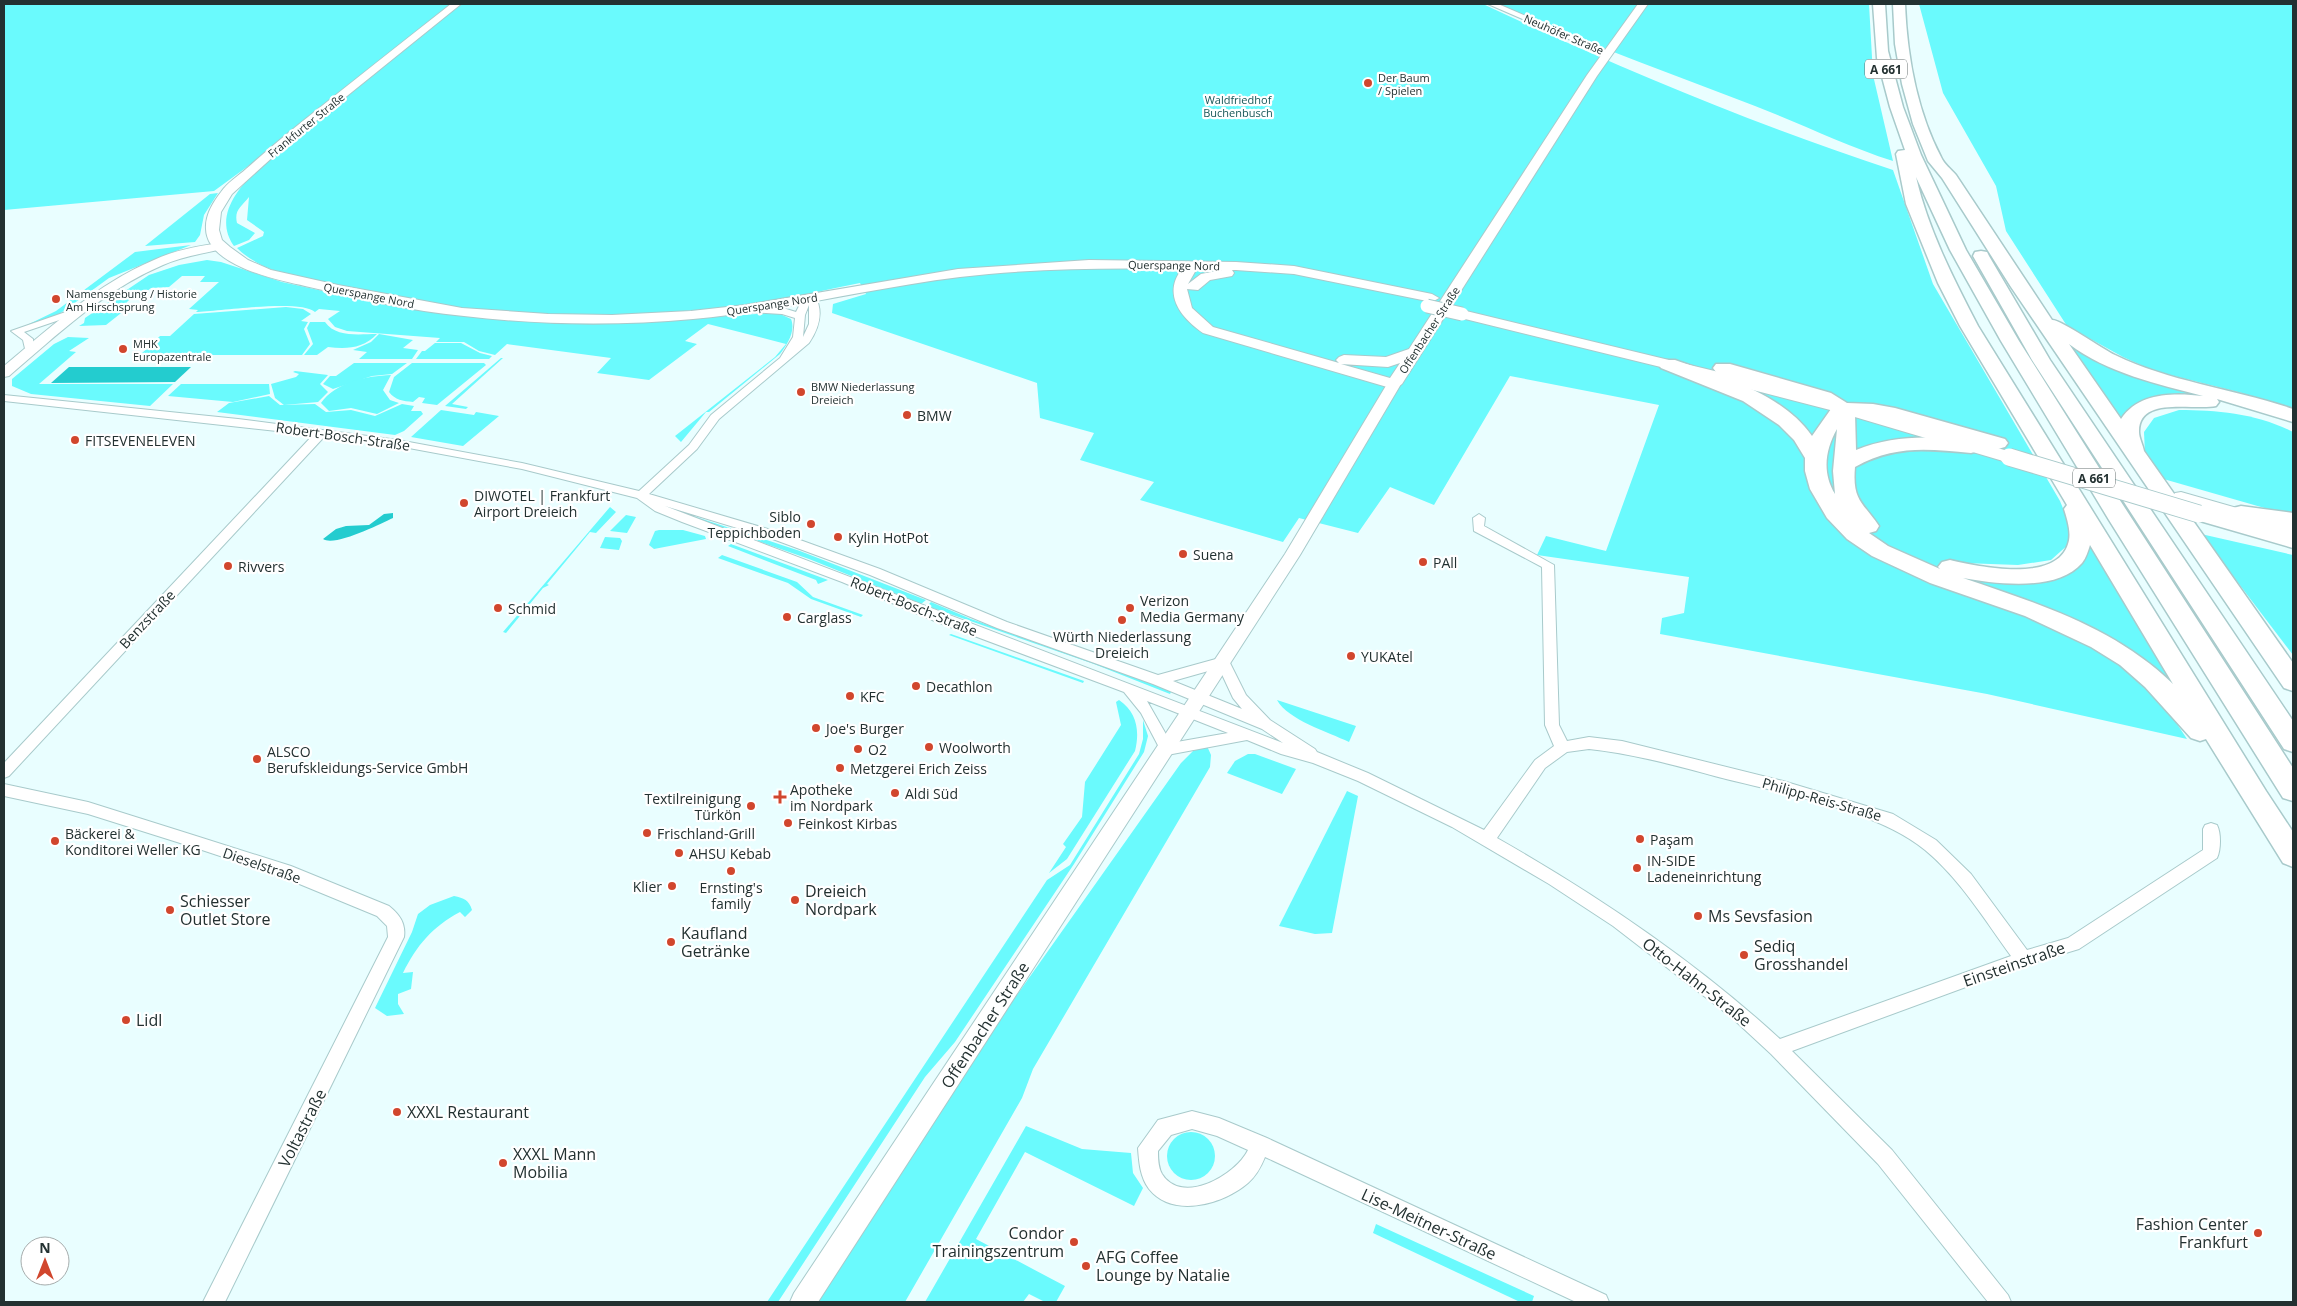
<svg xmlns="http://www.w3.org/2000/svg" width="2297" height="1306" viewBox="0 0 2297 1306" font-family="'Open Sans',sans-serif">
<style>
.green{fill:#6afafd}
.water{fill:#23cccf}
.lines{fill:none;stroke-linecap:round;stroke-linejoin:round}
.minor-casing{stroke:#a8cacb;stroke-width:2}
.tertiary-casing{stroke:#a8cacb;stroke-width:2}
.secondary-casing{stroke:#a8cacb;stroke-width:2}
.motorway-casing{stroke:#a8cacb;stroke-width:3}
.minor{fill:#fff;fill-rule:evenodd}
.tertiary{fill:#fff;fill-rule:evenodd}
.secondary{fill:#fff;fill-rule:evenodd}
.motorway{fill:#fff;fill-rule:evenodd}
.secondary-bridge-far1-casing{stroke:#a8cacb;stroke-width:15;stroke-linecap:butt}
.secondary-bridge-casing{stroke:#a8cacb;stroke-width:19;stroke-linecap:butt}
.secondary-bridge-far1{stroke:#fff;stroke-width:13}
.secondary-bridge{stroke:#fff;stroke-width:17}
.poi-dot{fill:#d1462d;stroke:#fff;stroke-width:2}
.labels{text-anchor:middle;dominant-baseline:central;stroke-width:4.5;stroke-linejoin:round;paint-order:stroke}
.far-street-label{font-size:11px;fill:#233131;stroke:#fff}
.far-poi-label{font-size:11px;fill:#233131;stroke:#fff;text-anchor:start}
.far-park-label{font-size:11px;fill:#175758;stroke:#fff}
.shield{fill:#fff;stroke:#656f6f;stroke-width:1}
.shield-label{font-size:12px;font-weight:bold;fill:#233131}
.poi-label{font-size:14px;fill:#233131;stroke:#fff;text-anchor:start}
.street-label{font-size:14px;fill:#233131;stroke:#fff}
.near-poi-label{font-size:16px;fill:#233131;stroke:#fff;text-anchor:start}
.near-street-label{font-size:16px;fill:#233131;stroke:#fff}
</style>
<rect width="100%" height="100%" fill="#e9feff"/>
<g class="green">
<path d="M4,4h1479c134,63 270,120 410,166l40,114 127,217 9,22 1,20 -19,17 -33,5 -55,-2 68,16 57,-39 87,144 -106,-53 81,52 37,56 -200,-45 -327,-60 2,-16 22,-5 5,-36 -152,-22 9,-19 60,15 53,-146 -149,-29 -76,129 -44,-18 -32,46 -59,-15 -16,24 -143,-42 14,-18 -74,-22 14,-27 -54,-15 -3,-35 -205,-70 1,-9 33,-10 -6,-11c-36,7 -72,16 -108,21 -91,12 -183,14 -275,6 -43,-4 -85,-15 -127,-23 -36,-7 -85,-11 -113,-39l26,-12 1,-4 -17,-12 2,-23c-8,10 -15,13 -12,26l18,10 -6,7 -15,6c-22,-31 7,-61 29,-82h-12l-37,27 -210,19z"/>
<path d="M1496,4h373l4,71 20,86c-47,-15 -91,-37 -138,-55 -86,-33 -174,-65 -259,-102z"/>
<polygon points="1919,4 2293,4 2293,411 2242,393 2154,371 2123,357 2067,326 2006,231 1996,186 1943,93"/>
<polygon points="218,193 204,215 200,235 195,242 145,246 210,194"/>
<polygon points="191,245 109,278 58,315 27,325 56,311 135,252"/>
<path d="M207,260l14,2 61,20 105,23 60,9 56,5 102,5 167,-11 8,1 11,5c5,12 -4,26 -11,35l-71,58h-3l-25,30 -6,-6 100,-79 11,-13 -78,-20 -23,17 12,3 -48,36 -52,-7 14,-15 -104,-14 -12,11 -16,-4 -15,-9h-28l4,-4 -93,-7 -12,-4 -7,-8 12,-8 -21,-2 -4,3c-14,-13 -95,-1 -119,0l2,-2 -9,-1 30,-27h-19l5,-6h-23l-13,11 -18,1 -10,8h-8l-10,10h7l-24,19 -27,1 5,-3 1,-5 64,-43 30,-10z"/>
<polygon points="286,307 303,309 311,314 301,321 308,322 304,329 310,344 302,355 140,355 160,336 170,336 194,314"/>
<path d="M310,322h15c11,16 35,12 52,12 -14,15 -31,15 -49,13l-11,8h-13l9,-11 -6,-16z"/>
<polygon points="379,334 413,340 403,348 418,350 412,359 359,359 367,352 353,350 371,342"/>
<polygon points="2060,335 2079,348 2274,412 2293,419 2293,422 2241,405 2214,399 2147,401 2125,412 2120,427"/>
<polygon points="68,337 89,338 69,351 76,352 39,384 173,384 150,406 31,394 12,386 12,379 54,344"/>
<polygon points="435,343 461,343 480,353 492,356 489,359 416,359 422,351 425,351"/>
<polygon points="501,358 503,358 452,404 468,407 466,409 445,406"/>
<polygon points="354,363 407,363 392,374 372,376 333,389 323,384 330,376 336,376"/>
<path d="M412,363h72l2,2 -49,40 -15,-2 3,-5 -6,-1 -6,5c-10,-1 -18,-2 -24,-10l5,-15z"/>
<polygon points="295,371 328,375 320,384 328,392 318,402 284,405 275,398 271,384 296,377 299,374 293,372"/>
<path d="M391,375l-8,15 7,10 9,3 -22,11 -26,-6 -22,3 -8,-8c15,-21 45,-27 70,-28z"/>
<polygon points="181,384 269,384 270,394 233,402 168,396"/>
<polygon points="269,396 280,405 315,404 326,412 351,410 375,416 402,404 414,406 411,411 421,411 423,414 404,431 395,435 217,412 229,403"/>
<polygon points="441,410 474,415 476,412 499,416 463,446 411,437"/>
<path d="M2179,410c39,0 79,4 114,22v81l-18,-2 -115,-33 -15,-24 -1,-22 10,-14z"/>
<polygon points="610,507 616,512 596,533 590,532 547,584 549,585 543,588 506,633 503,632"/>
<polygon points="681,512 800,551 926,600 921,604 809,559 678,513"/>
<polygon points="626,515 636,517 627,533 610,531"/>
<polygon points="659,530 683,530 705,536 706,539 654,549 649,545 655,531"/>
<polygon points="2201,534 2293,555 2293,655"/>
<polygon points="605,537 620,538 622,541 619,550 600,548"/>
<polygon points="731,544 828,580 818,584 816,580 728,546"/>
<polygon points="722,555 797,582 813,597 863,615 861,617 811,599 788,583 718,558"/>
<polygon points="931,602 971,619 1172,690 1170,694 1094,664 927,606"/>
<polygon points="951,634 1084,681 1083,683 949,635"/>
<path d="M1119,700c18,12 21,31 16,51l-68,108 -18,14 17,-26 -3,-3 19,-27 3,-35 36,-57 -5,-23z"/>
<path d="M1277,700l79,26 -7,16c-21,-10 -61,-22 -72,-42z"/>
<polygon points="1143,720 1148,736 1144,752 1074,864 955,1042 925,1077 778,1302 767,1302 1047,880 1070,865 1139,754 1143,739"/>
<polygon points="1207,746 1211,755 1210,767 1033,1069 1022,1098 905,1302 816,1302 1014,999 1181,763 1193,751"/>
<polygon points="1248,754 1255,754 1296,769 1282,794 1227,773 1235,761"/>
<polygon points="1347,791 1358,796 1332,933 1315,934 1279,926"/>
<path d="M454,896c10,2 15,4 18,14l-7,7 -5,-5c-28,15 -43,33 -57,61l10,-1 -2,17 -13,5v10l6,10 -17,2 -12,-8 37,-76 6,-18 12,-9z"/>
<polygon points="1026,1126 1082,1149 1131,1153 1133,1173 1143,1188 1134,1206 1025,1152 976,1239 1065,1286 1056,1302 1045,1302 1029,1294 1023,1302 925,1302"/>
<circle cx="1191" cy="1156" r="24"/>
<polygon points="1376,1224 1534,1296 1532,1302 1520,1302 1373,1233"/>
</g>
<g class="water">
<polygon points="69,367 191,367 175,382 51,383"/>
<path d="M393,513v5c-13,6 -58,29 -70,21l13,-10 10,-3 23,-1 15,-11z"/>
</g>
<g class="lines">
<g class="minor-casing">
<g id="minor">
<path d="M809,296h6c9,16 4,32 -6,47l-90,76 -22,30 -48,45 129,38 102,37 127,53 151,53 65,-18 5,2 18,36 24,25 45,29 2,3 51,21 116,57 51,-70 19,-14 -9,-21 -3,-158 -68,-36 -1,-13 6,-4 6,4 -1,8 70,39 5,160 8,16 22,-4 33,4 161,40 110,33 43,26 35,34 56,76 41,-12 135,-88v-21l2,-4 6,-2 6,2c4,8 4,24 0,33l-138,91 -56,17 -231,85 100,99 116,145 3,7h-23l-110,-138 -107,-110 -40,-37 -118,-91 -64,-42 -97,-57 -94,-46 -45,-18 -32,-9 -34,-14 -80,15 -5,-2 -21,-40 -17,-21 -187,-70 -95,-40 -160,-60 -27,-11 -18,-13 -115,-29 -124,-23 -74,-9 -315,339 -5,2v-15l309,-328 -309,-34v-6l234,24 160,21 124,23 117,28 50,-46 22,-30 69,-57 13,-21 2,-19 -13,-4 -34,-2 -3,-1v-4l38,1 13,4 4,-8zM809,305v19l-6,13 2,-22zM665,506l105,32 100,37 127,53 156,56 109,45 21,14zM1219,668l14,30 9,11 -69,-28zM1147,701l81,32 -57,10zM1589,749c47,5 92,18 137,30 60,15 152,32 199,71 35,29 59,69 86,106l-231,83c-86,-79 -183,-144 -283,-201l48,-70 22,-16z"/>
<polygon points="80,307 83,308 83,312 24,332 33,339 34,353 26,353 23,340 11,331"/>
<path d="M4,784l84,18 108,34 95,30 98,40c10,8 17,17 15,31l-179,365h-22l185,-365 -1,-11 -10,-10 -97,-40 -84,-28 -108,-34 -84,-18z"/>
<path d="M1192,1111l27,7 48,20 339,157 3,7h-33l-311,-145c-4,10 -9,19 -17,26 -24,21 -75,36 -99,6 -9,-12 -10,-27 -11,-41l20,-28zM1192,1129l25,7 31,14c-12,25 -66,56 -86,24 -4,-7 -4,-16 -4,-23l13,-16z"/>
</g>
</g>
<g class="tertiary-casing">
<g id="tertiary">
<polygon points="1488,4 1498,4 1612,53 1605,55"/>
<path d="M221,243l4,1v4c-21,6 -42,8 -62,17 -59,25 -106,70 -154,111l-5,1v-11c47,-39 93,-82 150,-106 21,-10 44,-14 67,-17z"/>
<polygon points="1394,380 1401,384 1300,555 818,1302 790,1302 794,1293 1285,554 1387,384"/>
</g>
</g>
<g class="secondary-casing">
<g id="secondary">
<path d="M451,4h10l-176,142 -53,48 -11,18 -2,18 3,10 8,7 18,13 23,10 67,15 124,23 86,6 64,1 79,-4 54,-6 213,-36 131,-9 147,2 58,4 138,28 7,4 -7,4 -138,-28 -58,-4h-4l2,3 -2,3 -22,4 -12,10 -11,-1 5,19 21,19 126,36 -3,-3 3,-3 5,-2 42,2 23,-8 178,-274 51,-71h10l-51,72 -195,308 -8,5 -191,-56c-22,-15 -41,-39 -21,-64 -74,-1 -148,-1 -222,8 -90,11 -177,34 -267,42 -75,7 -153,6 -229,-3 -53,-5 -107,-18 -159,-30 -27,-6 -98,-20 -99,-57 -1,-13 7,-27 15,-37 6,-9 17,-16 25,-23 18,-16 37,-32 57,-48 49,-39 98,-78 148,-117zM1196,270h26l-21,4 -13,10zM1400,363l-10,15 -49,-14 47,3z"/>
<polygon points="1462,310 1727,374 1850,406 2015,453 2017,457 2015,461 2003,461 1838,412 1718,381 1457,317 1455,314 1457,311"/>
<polygon points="2181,492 2293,524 2293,536 2175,501 2172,497 2175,493"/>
</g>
</g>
<g class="motorway-casing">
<g id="motorway">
<path d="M1873,4h12l3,47 15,56 18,48 45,95 53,91 84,133 190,294v33l-10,-3 -174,-278 -108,-179 -51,-91 -34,-73c12,52 37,101 62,149l288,465 27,41v35l-10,-4 -77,-124 -6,2 -9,-3 -46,-51 -25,-22 -29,-18 -66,-31 -95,-33 -58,-27 -25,-17 -20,-21 -17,-29 -5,-18v-13l-11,-18 -15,-15 -36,-24 -82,-33 -3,-4 3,-4h14c47,17 107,33 137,76l19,-27 -14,-8 -101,-29 -3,-4 3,-4h14l101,29 16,10 26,1 22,4 110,31 3,4 -3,4 -7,2 -19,-5 2,3 -3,4 -7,2c-44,-4 -76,-8 -116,14 -3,34 8,35 24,59l-3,5 -7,2 19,13 52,23 -2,-2 4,-5 8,-2c30,7 106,23 118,-16 4,-11 -1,-25 -4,-35l3,-4 -107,-179 -22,-43 -32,-79 -10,-50 2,-3 7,-1 -15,-43 -13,-49zM1855,414l39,6 73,20c-39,-4 -74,-5 -111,10zM1837,429l-4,42 2,23c-13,-21 -10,-44 2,-65zM2090,545l83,139c-59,-57 -134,-80 -210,-106 34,6 94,14 119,-15 4,-5 6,-12 8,-18z"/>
<path d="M1893,4h12c2,51 12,107 36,153 3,7 10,12 15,18l96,145c8,-1 50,29 63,35 55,27 120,34 178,54v13l-76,-23 2,3 -3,4c-21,5 -78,-11 -77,26 0,6 4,13 5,19l149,212v28l-9,-3 -273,-401 -69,-109 -14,-17 -15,-37 -11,-40 -7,-40zM2069,344c38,29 89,40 134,52 -29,-3 -64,-4 -82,23z"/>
<polygon points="1981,251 1987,252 1989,256 2050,360 2293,721 2293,752 2284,749 2032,360 1973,256 1975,252"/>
<polygon points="2241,506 2293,513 2293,527 2249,521 2293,534 2293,548 2200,521 2197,516 2200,511 2208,509 2232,516 2230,513 2233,508"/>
</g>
</g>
<use href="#minor" class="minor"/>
<use href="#tertiary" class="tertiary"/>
<use href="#secondary" class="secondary"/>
<use href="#motorway" class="motorway"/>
<g class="secondary-bridge-far1-casing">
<polyline id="secondary-bridge-far1" points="1427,306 1462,314"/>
</g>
<g class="secondary-bridge-casing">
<polyline id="secondary-bridge" points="2009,457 2199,514"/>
</g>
<use href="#secondary-bridge-far1" class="secondary-bridge-far1"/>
<use href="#secondary-bridge" class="secondary-bridge"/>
</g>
<g class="poi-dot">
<circle cx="1368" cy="83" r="5"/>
<circle cx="56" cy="299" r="5"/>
<circle cx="123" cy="349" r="5"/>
<circle cx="801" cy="392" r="5"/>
<circle cx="907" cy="415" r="5"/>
<circle cx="75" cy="440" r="5"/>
<circle cx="464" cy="503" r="5"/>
<circle cx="811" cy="524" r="5"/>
<circle cx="838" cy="537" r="5"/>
<circle cx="1183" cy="554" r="5"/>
<circle cx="1423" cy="562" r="5"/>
<circle cx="228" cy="566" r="5"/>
<circle cx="498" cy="608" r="5"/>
<circle cx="1130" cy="608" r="5"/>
<circle cx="787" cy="617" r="5"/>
<circle cx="1122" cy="620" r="5"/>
<circle cx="1351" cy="656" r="5"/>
<circle cx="916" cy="686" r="5"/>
<circle cx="850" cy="696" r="5"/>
<circle cx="816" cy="728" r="5"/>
<circle cx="929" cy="747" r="5"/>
<circle cx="858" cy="749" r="5"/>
<circle cx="257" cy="759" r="5"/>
<circle cx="840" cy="768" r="5"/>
<circle cx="895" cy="793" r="5"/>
<path d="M777.5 789.5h5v5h5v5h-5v5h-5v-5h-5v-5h5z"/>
<circle cx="751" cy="806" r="5"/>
<circle cx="788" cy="823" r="5"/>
<circle cx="647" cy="833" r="5"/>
<circle cx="1640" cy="839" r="5"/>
<circle cx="55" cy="841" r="5"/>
<circle cx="679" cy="853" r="5"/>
<circle cx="1637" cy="868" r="5"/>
<circle cx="731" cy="871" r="5"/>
<circle cx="672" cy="886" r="5"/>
<circle cx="795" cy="900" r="5"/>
<circle cx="170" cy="910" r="5"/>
<circle cx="1698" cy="916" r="5"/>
<circle cx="671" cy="942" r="5"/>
<circle cx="1744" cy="955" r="5"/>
<circle cx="126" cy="1020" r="5"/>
<circle cx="397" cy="1112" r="5"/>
<circle cx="503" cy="1163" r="5"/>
<circle cx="2258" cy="1233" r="5"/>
<circle cx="1074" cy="1242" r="5"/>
<circle cx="1086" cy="1266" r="5"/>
</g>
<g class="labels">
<g class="far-street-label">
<text transform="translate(1564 34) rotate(23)">Neuhöfer Straße</text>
<text transform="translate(306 125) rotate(-39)">Frankfurter Straße</text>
<text transform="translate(1174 265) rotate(1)">Querspange Nord</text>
<text transform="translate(369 295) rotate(11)">Querspange Nord</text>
<text transform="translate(772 304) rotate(-9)">Querspange Nord</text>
<text transform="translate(1429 330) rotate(-57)">Offenbacher Straße</text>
</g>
<g class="far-poi-label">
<text x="1378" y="77">Der Baum<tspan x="1378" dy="13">/ Spielen</tspan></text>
<text x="66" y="293">Namensgebung / Historie<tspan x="66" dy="13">Am Hirschsprung</tspan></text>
<text x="133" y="343">MHK<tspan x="133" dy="13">Europazentrale</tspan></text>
<text x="811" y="386">BMW Niederlassung<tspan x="811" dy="13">Dreieich</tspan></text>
</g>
<g class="far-park-label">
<text x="1238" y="99">Waldfriedhof<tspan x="1238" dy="13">Buchenbusch</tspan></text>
</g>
<g class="shield">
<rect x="1865" y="59.5" width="42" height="19" rx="4"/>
<rect x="2073" y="468.5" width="42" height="19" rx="4"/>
</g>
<g class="shield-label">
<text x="1886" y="69">A 661</text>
<text x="2094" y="478">A 661</text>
</g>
<g class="poi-label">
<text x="917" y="415">BMW</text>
<text x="85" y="440">FITSEVENELEVEN</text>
<text x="474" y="495">DIWOTEL | Frankfurt<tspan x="474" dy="16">Airport Dreieich</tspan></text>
<text x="801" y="516" text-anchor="end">Siblo<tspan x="801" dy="16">Teppichboden</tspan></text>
<text x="848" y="537">Kylin HotPot</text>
<text x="1193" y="554">Suena</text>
<text x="1433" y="562">PAll</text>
<text x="238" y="566">Rivvers</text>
<text x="1140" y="600">Verizon<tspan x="1140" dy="16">Media Germany</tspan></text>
<text x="508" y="608">Schmid</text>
<text x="797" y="617">Carglass</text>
<text x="1122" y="636" text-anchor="middle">Würth Niederlassung<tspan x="1122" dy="16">Dreieich</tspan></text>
<text x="1361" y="656">YUKAtel</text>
<text x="926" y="686">Decathlon</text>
<text x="860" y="696">KFC</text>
<text x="826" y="728">Joe's Burger</text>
<text x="939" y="747">Woolworth</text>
<text x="868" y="749">O2</text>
<text x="267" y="751">ALSCO<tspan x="267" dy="16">Berufskleidungs-Service GmbH</tspan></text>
<text x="850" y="768">Metzgerei Erich Zeiss</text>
<text x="790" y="789">Apotheke<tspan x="790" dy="16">im Nordpark</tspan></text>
<text x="905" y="793">Aldi Süd</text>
<text x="741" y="798" text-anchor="end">Textilreinigung<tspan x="741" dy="16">Türkön</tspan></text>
<text x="798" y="823">Feinkost Kirbas</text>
<text x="65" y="833">Bäckerei &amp;<tspan x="65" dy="16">Konditorei Weller KG</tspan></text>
<text x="657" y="833">Frischland-Grill</text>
<text x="1650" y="839">Paşam</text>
<text x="689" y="853">AHSU Kebab</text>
<text x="1647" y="860">IN-SIDE<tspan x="1647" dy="16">Ladeneinrichtung</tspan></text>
<text x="662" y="886" text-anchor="end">Klier</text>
<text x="731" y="887" text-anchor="middle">Ernsting's<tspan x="731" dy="16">family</tspan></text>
</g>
<g class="street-label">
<text transform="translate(343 436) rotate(8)">Robert-Bosch-Straße</text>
<text transform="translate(914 606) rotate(22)">Robert-Bosch-Straße</text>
<text transform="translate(147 619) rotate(-47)">Benzstraße</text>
<text transform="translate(1822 799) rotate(16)">Philipp-Reis-Straße</text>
<text transform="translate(262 865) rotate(19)">Dieselstraße</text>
</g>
<g class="near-poi-label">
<text x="805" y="891">Dreieich<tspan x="805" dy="18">Nordpark</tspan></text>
<text x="180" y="901">Schiesser<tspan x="180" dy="18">Outlet Store</tspan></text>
<text x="1708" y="916">Ms Sevsfasion</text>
<text x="681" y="933">Kaufland<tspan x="681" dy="18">Getränke</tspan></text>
<text x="1754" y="946">Sediq<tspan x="1754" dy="18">Grosshandel</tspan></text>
<text x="136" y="1020">Lidl</text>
<text x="407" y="1112">XXXL Restaurant</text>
<text x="513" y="1154">XXXL Mann<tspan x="513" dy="18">Mobilia</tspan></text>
<text x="2248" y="1224" text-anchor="end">Fashion Center<tspan x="2248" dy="18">Frankfurt</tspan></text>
<text x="1064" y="1233" text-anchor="end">Condor<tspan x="1064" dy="18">Trainingszentrum</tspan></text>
<text x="1096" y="1257">AFG Coffee<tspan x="1096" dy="18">Lounge by Natalie</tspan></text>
</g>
<g class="near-street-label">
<text transform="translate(2014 964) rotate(-19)">Einsteinstraße</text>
<text transform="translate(1697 982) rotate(38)">Otto-Hahn-Straße</text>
<text transform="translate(985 1025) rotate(-57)">Offenbacher Straße</text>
<text transform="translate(302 1128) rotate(-63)">Voltastraße</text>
<text transform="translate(1429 1224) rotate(25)">Lise-Meitner-Straße</text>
</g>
</g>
<rect width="2297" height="1306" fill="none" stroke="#233131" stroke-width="10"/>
<g transform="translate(45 1261)"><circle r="24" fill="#ffffff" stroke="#a7adad"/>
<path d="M0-4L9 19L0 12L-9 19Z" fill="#d1462d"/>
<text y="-8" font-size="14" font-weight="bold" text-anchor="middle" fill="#233131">N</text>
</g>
</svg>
